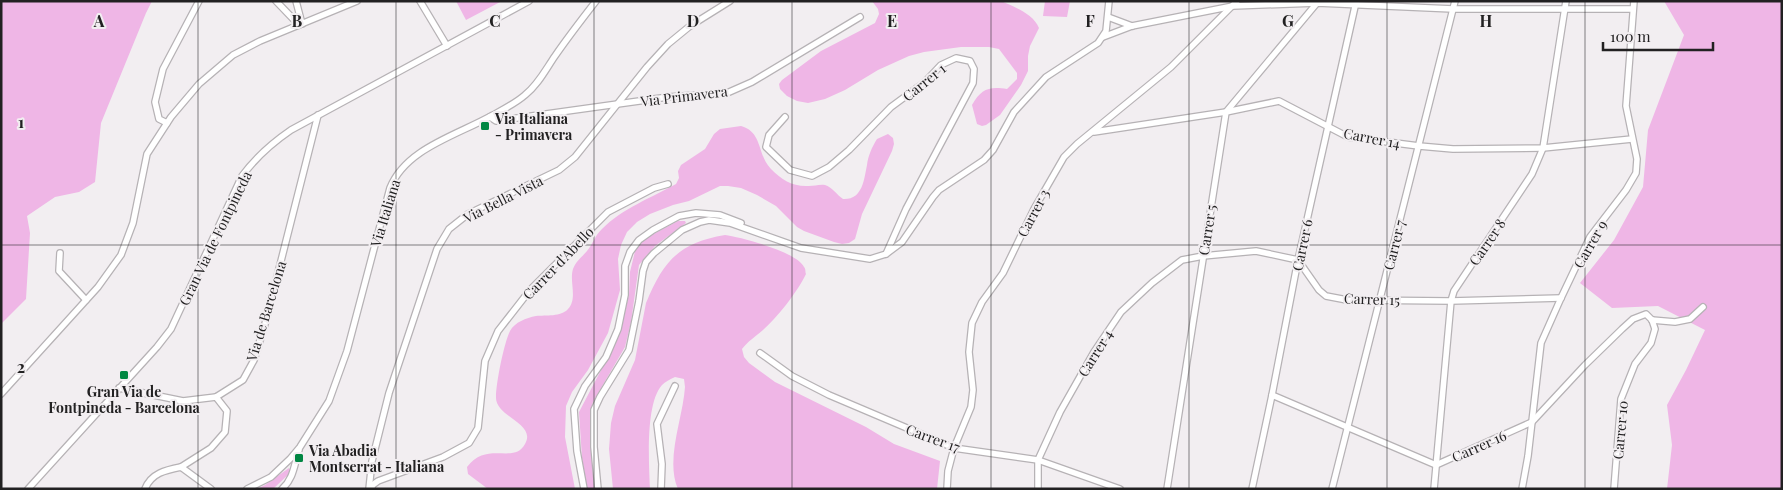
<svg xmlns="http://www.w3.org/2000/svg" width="1783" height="490" viewBox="0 0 1783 490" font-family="'Playfair Display',serif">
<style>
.green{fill:#efb6e6}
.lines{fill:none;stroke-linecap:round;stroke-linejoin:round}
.minor-casing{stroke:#b6b2b5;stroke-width:8}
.minor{stroke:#fff;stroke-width:5.5}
.grid{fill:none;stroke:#222122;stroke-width:1;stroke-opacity:0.55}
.poi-dot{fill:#008642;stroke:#f2eef1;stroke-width:2}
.labels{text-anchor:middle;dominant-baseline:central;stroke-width:4;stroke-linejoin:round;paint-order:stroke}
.street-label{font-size:14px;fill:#222122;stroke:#f2eef1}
.poi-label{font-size:14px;font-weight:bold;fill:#222122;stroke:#f2eef1;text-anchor:start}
.grid-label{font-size:16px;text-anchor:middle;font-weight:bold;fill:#222122;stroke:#f2eef1;stroke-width:4;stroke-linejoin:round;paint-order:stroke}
</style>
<rect width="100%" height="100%" fill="#f2eef1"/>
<g class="green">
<polygon points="1,1 152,1 146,13 101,123 95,182 79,192 55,197 27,216 30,233 26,299 1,324"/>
<polygon points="456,1 502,1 466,20"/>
<path d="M872,1h129c13,6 32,12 38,27l-9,18 -2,10v15l-7,14 -21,30 -14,10 -4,1 -5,-2 -5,-19c9,-16 17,-19 35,-16l10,-10v-6l-18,-24 -10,-2h-28l-37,5 -15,4 -31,14 -33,20 -20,9 -17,4 -11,-2 -10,-5 -7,-7 -1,-5 3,-4 39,-29 54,-28 4,-9 -1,-5z"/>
<polygon points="1045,1 1070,1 1067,17 1043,16"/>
<polygon points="1664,1 1782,1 1782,489 1667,489 1672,445 1667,405 1686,370 1705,330 1658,306 1612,308 1580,283 1614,240 1643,187 1648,130 1684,35"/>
<path d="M741,126c22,6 16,29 30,43 11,11 22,18 38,17 5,0 11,-2 16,-1 7,2 12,10 18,14 20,1 21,-20 24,-34 1,-9 5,-18 10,-26l11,-5 5,4 1,6 -2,7 -30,63 -7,25 -6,4 -7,1 -8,-2 -30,-11 -7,-4 -21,-21 -19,-11 -16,-7 -13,-2h-8l-31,15 -16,4 -23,9 -13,8 -10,10 -6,13 -3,14 2,31 -12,43 -20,37 -16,22 -6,14 -1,31 10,52h-87l-20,-15 -1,-7c20,-27 47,-2 58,-23 12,-21 -30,-27 -29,-47 0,-14 8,-54 14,-66 5,-9 16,-13 26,-15 10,-1 25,1 32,-7 10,-11 1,-27 5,-40 3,-8 9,-12 14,-18 6,-7 8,-16 15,-22 21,-21 49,-31 74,-45l3,-6 -1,-7 3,-6 24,-16 9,-15 6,-5z"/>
<polygon points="678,221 685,221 686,223 655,246 639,265 631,322 625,347 593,402 590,413 594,489 587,489 582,458 579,412 619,336 629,294 630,272 636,247 646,238"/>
<path d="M725,235c16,2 72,17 79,32 2,2 1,5 2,7 -8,17 -29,44 -43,56 -8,7 -15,11 -21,19l2,8 5,6 26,19 91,45 28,17 46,17 -3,28h-259c-13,-29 5,-71 7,-102l-1,-8 -9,-2c-5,2 -10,5 -13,8 -17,19 -13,79 -12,104h-37l-4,-40 2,-26 4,-17 20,-46 11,-57c17,-41 32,-60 79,-68z"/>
<polygon points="289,468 291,472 273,489 257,489 265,485"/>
</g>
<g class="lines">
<g class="minor-casing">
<g id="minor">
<polyline points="276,1 299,25"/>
<polyline points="296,1 302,24"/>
<polyline points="420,1 447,46"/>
<polyline points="1108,17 1132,26"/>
<polyline points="1103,37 1132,26 1233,6 1317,3 1453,9 1633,9"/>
<polyline points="490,117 496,121 668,97 727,93 752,82 860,17"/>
<polyline points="785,117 769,135 766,147 790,170 812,176 829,167 849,150 891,107 925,82 941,65 956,58 970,61 974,69 973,83 906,209 886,254"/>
<polyline points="167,123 159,119 155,102 163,69 199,1"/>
<polyline points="1094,132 1226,112 1279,101 1348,137 1419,146 1453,149 1543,148 1632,139"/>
<polyline points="60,253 59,271 86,300"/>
<polyline points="1652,320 1675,322 1690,319 1703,307"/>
<polyline points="760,353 792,376 829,395 954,448 1038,460 1120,489"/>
<polyline points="119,388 183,401 216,397 243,380 254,360 265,324 318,115"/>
<polyline points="1,394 98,287 121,255 133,223 147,154 171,117 199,84 233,55 260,41 357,1"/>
<polyline points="1272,395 1436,465 1532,422 1585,365 1622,329 1633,319 1646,314 1652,320"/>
<polyline points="181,467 211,448 225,432 227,411 216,397"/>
<polyline points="372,488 370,487 378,481 443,457 469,443 478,428 485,361 498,331 530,290 608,212 654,188 668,184"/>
<path d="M28,489l129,-142 14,-18 71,-153c14,-19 30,-33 49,-46l238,-129"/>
<path d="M145,489c6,-16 21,-19 36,-22l30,22"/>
<path d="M247,489l24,-12 19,-18 10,-12 29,-46 18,-50 43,-163c16,-40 68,-53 103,-73 11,-6 23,-12 32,-20 13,-10 21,-26 30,-39 13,-19 27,-37 41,-55"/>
<path d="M282,489c12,-11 12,-24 17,-39"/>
<polyline points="369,489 372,461 389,393 437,249 449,229 468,214 559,170 575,157 647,67 668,44 690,26 730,1"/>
<polyline points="584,489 577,451 574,409 585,386 606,357 618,329 625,295 625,266 630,252 639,240 653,230 679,216 696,213 720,215 741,223"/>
<polyline points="598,489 594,447 594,410 600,397 629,350 639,301 643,271 646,262 654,253 682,230 700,222 709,220 730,223 801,248 870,259 886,254 902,242 933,197 939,190 984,160 993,150 1014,112 1046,77 1098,43 1106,31 1109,1"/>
<polyline points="661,489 662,464 657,424 675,386"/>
<polyline points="947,489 948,471 954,448 971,407 973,390 969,352 972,323 982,302 1003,273 1034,209 1064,157 1077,144 1171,67 1237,1"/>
<polyline points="1038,489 1038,460 1060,412 1094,352 1121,312 1152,283 1182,260 1203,256 1256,251 1298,260 1319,290 1326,296 1347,300 1451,301 1561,298"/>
<polyline points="1167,489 1226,112 1317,3"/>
<polyline points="1252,489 1272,395 1298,260 1356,2"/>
<polyline points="1332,489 1455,1"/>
<polyline points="1434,489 1451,301 1454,291 1532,174 1543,148 1566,1"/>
<polyline points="1522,489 1528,456 1541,343 1561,298 1590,237 1626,190 1636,173 1637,159 1626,106 1634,1"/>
<polyline points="1614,489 1621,399 1635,364 1651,343 1655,329 1652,320"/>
</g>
</g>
<use href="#minor" class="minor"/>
</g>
<path class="grid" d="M198,1v488M396,1v488M594,1v488M792,1v488M991,1v488M1189,1v488M1387,1v488M1585,1v488M1,245h1781"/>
<g class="poi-dot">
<rect x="480" y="121" width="10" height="10" rx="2.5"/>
<rect x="119" y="370" width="10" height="10" rx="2.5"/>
<rect x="294" y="453" width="10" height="10" rx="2.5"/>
</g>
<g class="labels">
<g class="street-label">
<text transform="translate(924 82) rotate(-39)">Carrer 1</text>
<text transform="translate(684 96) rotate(-7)">Via Primavera</text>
<text transform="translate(1372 138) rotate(11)">Carrer 14</text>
<text transform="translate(503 199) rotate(-27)">Via Bella Vista</text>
<text transform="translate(385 213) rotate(-73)">Via Italiana</text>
<text transform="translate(1033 213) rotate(-62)">Carrer 3</text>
<text transform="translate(1207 230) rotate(-81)">Carrer 5</text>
<text transform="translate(215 238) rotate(-64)">Gran Via de Fontpineda</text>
<text transform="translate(1487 242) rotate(-56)">Carrer 8</text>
<text transform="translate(1590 244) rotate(-60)">Carrer 9</text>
<text transform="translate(1302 245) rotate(-78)">Carrer 6</text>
<text transform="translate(1394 245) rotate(-76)">Carrer 7</text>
<text transform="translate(558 263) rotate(-46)">Carrer d'Abello</text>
<text transform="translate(1372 299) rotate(2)">Carrer 15</text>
<text transform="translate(266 311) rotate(-73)">Via de Barcelona</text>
<text transform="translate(1095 353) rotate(-58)">Carrer 4</text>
<text transform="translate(1620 430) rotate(-85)">Carrer 10</text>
<text transform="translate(933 438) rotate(20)">Carrer 17</text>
<text transform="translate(1479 446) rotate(-24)">Carrer 16</text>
</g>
<g class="poi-label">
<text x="495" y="118">Via Italiana<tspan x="495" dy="16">- Primavera</tspan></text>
<text x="124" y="391" text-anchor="middle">Gran Via de<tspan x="124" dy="16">Fontpineda - Barcelona</tspan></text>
<text x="309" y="450">Via Abadia<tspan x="309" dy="16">Montserrat - Italiana</tspan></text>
</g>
</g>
<g class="grid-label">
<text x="99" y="27">A</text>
<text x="297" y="27">B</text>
<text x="495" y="27">C</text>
<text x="693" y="27">D</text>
<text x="892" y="27">E</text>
<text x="1090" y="27">F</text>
<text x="1288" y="27">G</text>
<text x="1486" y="27">H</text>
<text x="21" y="128">1</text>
<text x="21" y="373">2</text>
</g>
<rect width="1783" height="490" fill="none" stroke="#222122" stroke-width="5"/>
<path d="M1603 42v8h110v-8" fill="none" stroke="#222122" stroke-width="2.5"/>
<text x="1610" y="42" font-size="15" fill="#222122" stroke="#f2eef1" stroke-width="4" paint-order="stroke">100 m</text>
</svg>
